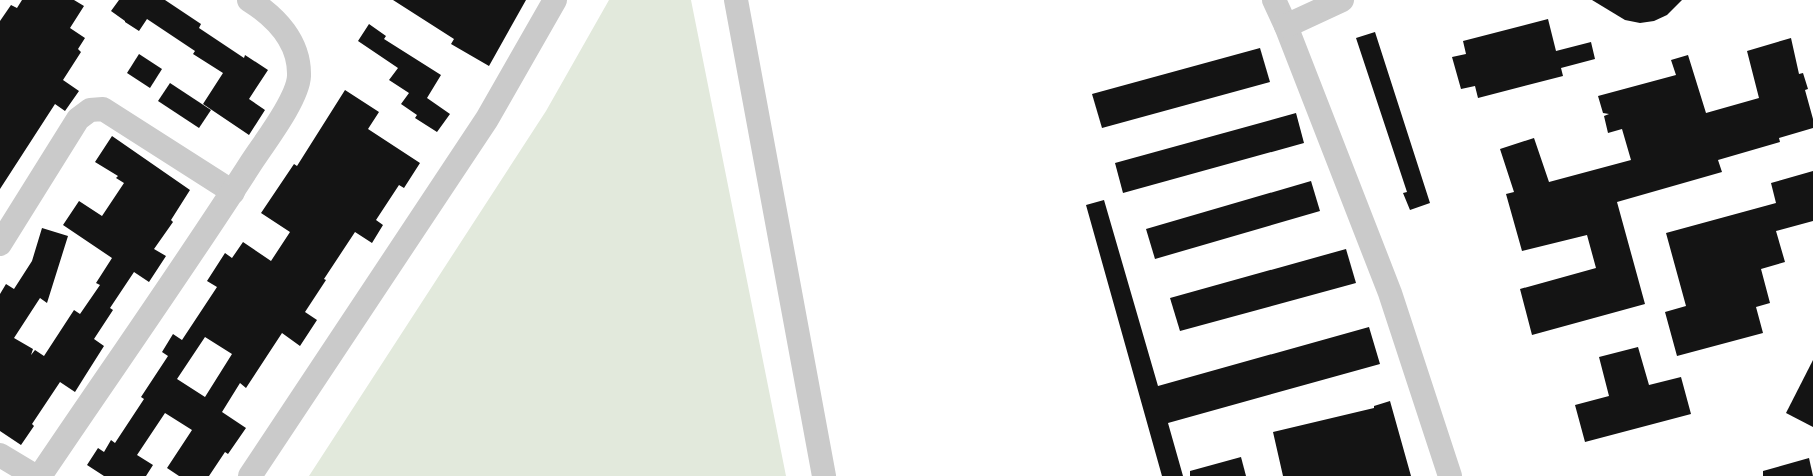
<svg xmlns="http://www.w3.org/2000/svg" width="1813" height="476" viewBox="0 0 1813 476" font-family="Barlow,sans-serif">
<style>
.green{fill:#e2e9dc}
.building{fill:#141414;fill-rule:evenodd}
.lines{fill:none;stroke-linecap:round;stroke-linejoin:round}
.minor{stroke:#cacaca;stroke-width:24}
</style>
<rect width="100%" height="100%" fill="#fff"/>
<polygon class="green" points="609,0 691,0 786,476 309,476 546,111"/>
<g class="building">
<polygon points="22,0 74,0 84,6 70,28 85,38 78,49 81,52 63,80 79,91 65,111 55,104 0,189 0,21 11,5 17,8"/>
<polygon points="119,0 165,0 201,24 199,28 244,58 245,55 268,70 249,99 265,110 249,135 203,104 223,73 193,54 195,51 147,19 139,31 125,22 125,21 111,11"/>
<polygon points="393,0 526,0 489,66 451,44 454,39"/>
<polygon points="1592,0 1682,0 1667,15 1654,21 1640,23 1625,20"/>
<polygon points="1548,19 1556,51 1591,42 1595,59 1561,68 1563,76 1478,98 1475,86 1461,89 1452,57 1466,54 1463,41"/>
<polygon points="369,24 386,36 384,39 441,75 427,98 450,114 437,132 415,118 417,115 401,104 409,93 389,80 398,68 358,41"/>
<polygon points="1375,32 1430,203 1410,210 1403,193 1407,192 1356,38"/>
<polygon points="1791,38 1799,74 1803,73 1808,89 1805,90 1813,119 1813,128 1779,138 1780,142 1718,160 1722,172 1617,202 1645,304 1532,335 1520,289 1596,268 1587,235 1522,251 1506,194 1514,192 1500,149 1534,138 1549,182 1631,160 1622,129 1608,133 1604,116 1609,114 1603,113 1598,96 1676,75 1671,60 1688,55 1706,113 1759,98 1747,51"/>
<polygon points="1260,48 1270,82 1102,128 1092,94"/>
<polygon points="139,54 162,69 150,88 127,73"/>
<polygon points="170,83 211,110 199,128 158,101"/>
<path d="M345,90l34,22 -11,17 52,34 -16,25 -5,-3 -23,35 7,5 -11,18 -17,-11 -31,47 2,1 -21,32 12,8 -17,26 -18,-13 -36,55 -6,-5 -18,29 24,16 -18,26 -3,-2 -16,24h-30l-12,-8 25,-38 -27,-17 -28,42 16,10 -7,11h-42l-17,-11 11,-17 6,4 7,-12 4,3 29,-44 -3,-2 27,-41 -6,-4 11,-18 9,6 35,-53 -10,-6 18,-28 7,5 11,-16 28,19 19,-29 -29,-19 33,-49 3,2zM205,337l27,17 -27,43 -28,-18z"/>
<polygon points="1296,113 1304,143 1123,193 1115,163"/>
<polygon points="112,136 190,190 171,220 173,222 154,249 166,256 149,282 134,272 110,308 113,310 94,339 104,346 85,376 75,392 60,382 32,424 34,426 21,445 0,431 0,294 6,284 14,289 32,261 42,228 68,236 47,303 40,298 14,338 33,349 31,355 35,350 44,356 74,310 80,314 100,285 96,283 112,258 63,225 79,201 102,216 124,183 116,178 118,176 95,162"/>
<polygon points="1813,171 1813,221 1776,231 1785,262 1761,269 1770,303 1756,307 1763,333 1677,356 1665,312 1686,306 1666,233 1776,203 1771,183"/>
<polygon points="1311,181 1320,211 1155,259 1146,229"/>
<polygon points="1104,200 1158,386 1369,327 1380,364 1168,423 1183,476 1162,476 1086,205"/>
<polygon points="1346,249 1356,283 1180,331 1170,298"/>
<polygon points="1638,347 1649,385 1681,377 1691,414 1585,442 1575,405 1609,396 1599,357"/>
<polygon points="1813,360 1813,427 1786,413"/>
<polygon points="1390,401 1411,476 1283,476 1273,432 1374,408 1374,406"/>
<polygon points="1241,457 1246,476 1190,476 1190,471"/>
<polygon points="1809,458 1813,476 1763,476 1763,471"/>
</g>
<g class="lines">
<g class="minor">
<polyline points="736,0 824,476"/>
<polyline points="1274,0 1286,26 1390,293 1450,476"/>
<polyline points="1286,26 1342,0"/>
<polyline points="0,244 78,119 90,110 103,109 233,192"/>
<polyline points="0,455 35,476"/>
<path d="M40,476c70,-104 143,-207 211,-313 13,-20 47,-64 48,-87 1,-34 -23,-59 -50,-76"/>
<polyline points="250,476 487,119 555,0"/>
</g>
</g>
</svg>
